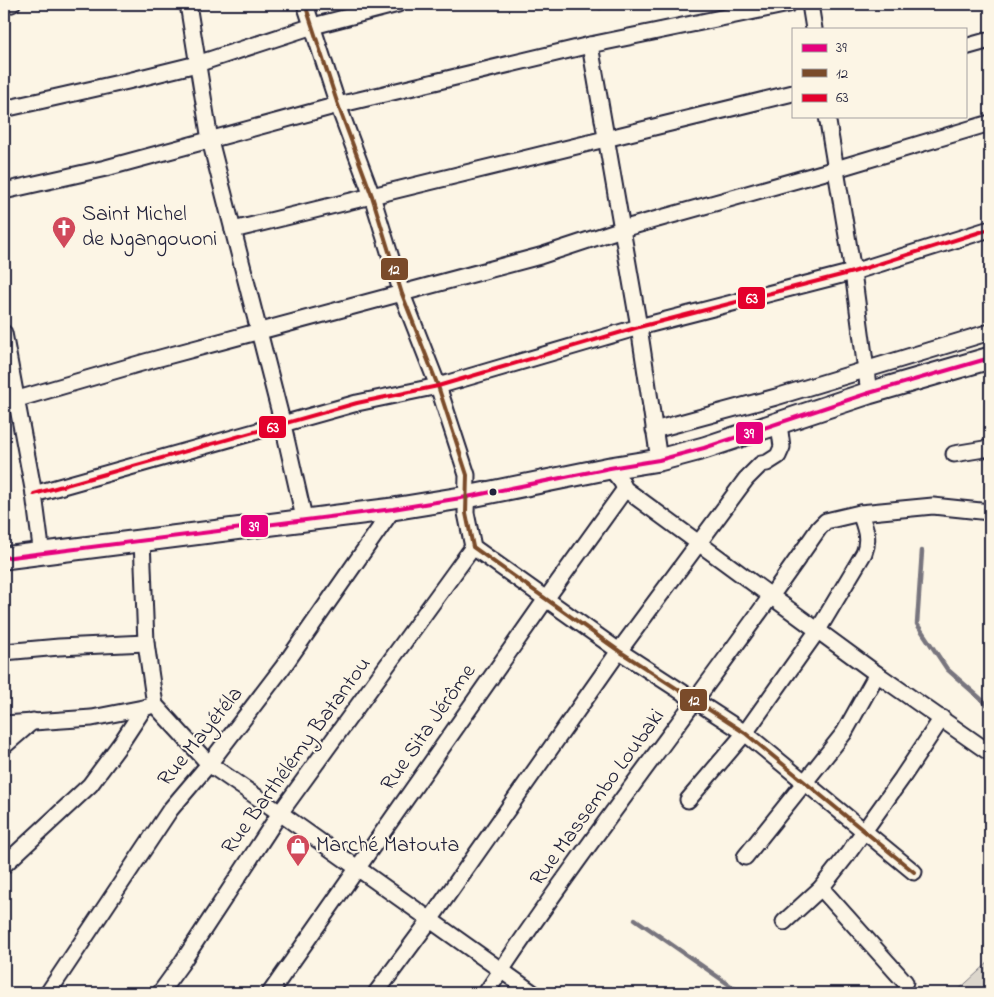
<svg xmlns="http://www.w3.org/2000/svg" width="994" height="997" viewBox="0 0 994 997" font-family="'Indie Flower',sans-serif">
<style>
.green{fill:#dcd6cc;stroke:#7f7c84}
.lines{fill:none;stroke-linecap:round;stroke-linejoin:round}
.stream{stroke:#78757e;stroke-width:4.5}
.street-casing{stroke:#22223b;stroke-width:19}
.secondary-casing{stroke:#22223b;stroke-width:25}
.street{stroke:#fcf5e5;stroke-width:15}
.secondary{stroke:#fcf5e5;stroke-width:21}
.bus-1-casing{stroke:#fcf5e5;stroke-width:8}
.bus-2-casing{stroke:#fcf5e5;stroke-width:8}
.bus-3-casing{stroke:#fcf5e5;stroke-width:8}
.bus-1{stroke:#e5007d;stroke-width:4}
.bus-2{stroke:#7a4b2a;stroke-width:4}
.bus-3{stroke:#e4002b;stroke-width:4}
.bus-dot{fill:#22223b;stroke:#fcf5e5;stroke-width:2}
.labels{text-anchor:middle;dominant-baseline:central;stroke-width:4;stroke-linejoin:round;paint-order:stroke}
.poi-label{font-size:22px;fill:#22223b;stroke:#fcf5e5;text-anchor:start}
.street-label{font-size:22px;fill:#22223b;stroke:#fcf5e5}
.line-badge{stroke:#fcf5e5;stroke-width:2}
.badge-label{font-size:14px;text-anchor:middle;font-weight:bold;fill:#fff}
</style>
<rect width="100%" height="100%" fill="#fcf5e5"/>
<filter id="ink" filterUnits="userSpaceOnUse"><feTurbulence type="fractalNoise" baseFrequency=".02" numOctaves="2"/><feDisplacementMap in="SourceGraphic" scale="10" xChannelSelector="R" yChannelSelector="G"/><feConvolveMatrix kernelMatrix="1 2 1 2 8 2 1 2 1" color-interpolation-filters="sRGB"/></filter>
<g filter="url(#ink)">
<polygon class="green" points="990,961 990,993 955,993"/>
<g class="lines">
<g class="stream">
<polyline points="600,8 600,4"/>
<polyline points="922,551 917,624 947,669 990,707"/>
<polyline points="635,919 741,993"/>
</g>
<g class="street-casing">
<g id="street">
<polyline points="188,4 210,140 283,425 305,522"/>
<polyline points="305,4 338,105 372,196 402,294 438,386 467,475 466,513 473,547 619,651 745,733 914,872"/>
<polyline points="810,4 814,29"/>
<polyline points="4,5 12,4"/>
<polyline points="590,45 639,327 659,460"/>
<polyline points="965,47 990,40"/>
<polyline points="4,109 128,81 197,64 313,26 398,4"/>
<polyline points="827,116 853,272 869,393"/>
<polyline points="4,191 106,168 338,105 590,45 789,4"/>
<polyline points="233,230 793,93"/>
<polyline points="4,333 34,494 42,555"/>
<polyline points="4,403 145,362 540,256 622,229 836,169 990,123"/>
<polyline points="654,430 776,397 990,332"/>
<polyline points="954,454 990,448"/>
<polyline points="610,468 621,481 625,489 877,674 990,753"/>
<polyline points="34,494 357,403 438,386 639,327 853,272 990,229"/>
<polyline points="142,540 146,643 155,705 209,764 280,813 533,993"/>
<polyline points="4,652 59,647 146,643"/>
<polyline points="4,724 92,718 148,707"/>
<polyline points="4,746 33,721"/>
<path d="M688,800l57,-67 73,-103 46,-77c6,-15 1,-25 -4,-40"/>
<polyline points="745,857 844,733 877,674"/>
<polyline points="4,865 90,785 121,743 144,708"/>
<polyline points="821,888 905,982"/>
<polyline points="784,922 821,888 847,855 902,778 942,718"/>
<polyline points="48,993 170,810 209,764 283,667 393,509"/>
<polyline points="160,993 181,964 280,813 473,547"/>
<polyline points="270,993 546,599 625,489"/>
<polyline points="376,993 430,920 619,651 746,479 761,464 767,463 778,456 782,447 779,424"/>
<path d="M486,993c105,-159 225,-308 333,-465l7,-7 34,-8 73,-7 57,6"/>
</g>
</g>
<g class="secondary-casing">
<polyline id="secondary" points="4,558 393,509 467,497 610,468 659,460 704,448 869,393 990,358"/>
</g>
<use href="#street" class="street"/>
<use href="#secondary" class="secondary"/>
<g class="bus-1-casing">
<polyline id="bus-1" points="4,558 393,509 467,497 610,468 659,460 704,448 869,393 990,358"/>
</g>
<g class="bus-2-casing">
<polyline id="bus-2" points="305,4 338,105 372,196 402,294 438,386 467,475 466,513 473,547 619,651 745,733 914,872"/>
</g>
<g class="bus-3-casing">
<polyline id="bus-3" points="34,494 357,403 438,386 639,327 853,272 990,229"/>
</g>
<use href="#bus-1" class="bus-1"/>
<use href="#bus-2" class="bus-2"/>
<use href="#bus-3" class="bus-3"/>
</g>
</g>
<defs>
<g id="church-pin" transform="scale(1.25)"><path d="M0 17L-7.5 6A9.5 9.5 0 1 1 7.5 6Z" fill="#d1495b" stroke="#fcf5e5"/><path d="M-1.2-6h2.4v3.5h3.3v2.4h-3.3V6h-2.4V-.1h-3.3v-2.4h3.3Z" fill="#fff"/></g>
<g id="shop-pin" transform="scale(1.25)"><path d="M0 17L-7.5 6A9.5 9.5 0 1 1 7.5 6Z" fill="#d1495b" stroke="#fcf5e5"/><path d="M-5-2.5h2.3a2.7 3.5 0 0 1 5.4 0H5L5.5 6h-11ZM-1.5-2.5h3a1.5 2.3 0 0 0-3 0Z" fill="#fff"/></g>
</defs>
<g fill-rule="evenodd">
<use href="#church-pin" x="64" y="228"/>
<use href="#shop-pin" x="298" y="846"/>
</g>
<circle class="bus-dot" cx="493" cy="492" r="4.5"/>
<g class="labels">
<g class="poi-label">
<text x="82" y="215">Saint Michel<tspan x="82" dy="25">de Ngangouoni</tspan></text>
<text x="316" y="846">Marché Matouta</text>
</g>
<g class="street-label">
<text transform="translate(429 728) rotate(-55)">Rue Sita Jérôme</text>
<text transform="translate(201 737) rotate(-51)">Rue Mayétéla</text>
<text transform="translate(297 756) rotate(-54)">Rue Barthélémy Batantou</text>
<text transform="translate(598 798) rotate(-54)">Rue Massembo Loubaki</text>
</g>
</g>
<g class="line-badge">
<rect x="380" y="257" width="29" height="24" rx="5" fill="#7a4b2a"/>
<rect x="737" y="286" width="29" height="24" rx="5" fill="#e4002b"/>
<rect x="258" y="415" width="29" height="24" rx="5" fill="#e4002b"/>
<rect x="735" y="421" width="29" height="24" rx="5" fill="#e5007d"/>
<rect x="240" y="514" width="29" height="24" rx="5" fill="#e5007d"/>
<rect x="679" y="688" width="29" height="24" rx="5" fill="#7a4b2a"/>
</g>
<g class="badge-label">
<text x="394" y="274">12</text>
<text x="752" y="303">63</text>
<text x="273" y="432">63</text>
<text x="749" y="438">39</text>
<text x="254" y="531">39</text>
<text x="694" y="705">12</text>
</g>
<rect width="994" height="997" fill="none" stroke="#fcf5e5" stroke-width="20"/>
<rect x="10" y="10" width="974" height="977" fill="none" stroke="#22223b" stroke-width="2" filter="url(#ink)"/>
<rect x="792" y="28" width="175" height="90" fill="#fcf5e5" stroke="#a5a1a1"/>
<rect x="802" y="44" width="25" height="8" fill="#e5007d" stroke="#a5a1a1"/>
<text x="836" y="52" font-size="15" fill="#22223b">39</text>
<rect x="802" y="69" width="25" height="8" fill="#7a4b2a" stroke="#a5a1a1"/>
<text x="836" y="78" font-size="15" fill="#22223b">12</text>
<rect x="802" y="94" width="25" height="8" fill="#e4002b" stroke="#a5a1a1"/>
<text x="836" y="102" font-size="15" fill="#22223b">63</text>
</svg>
